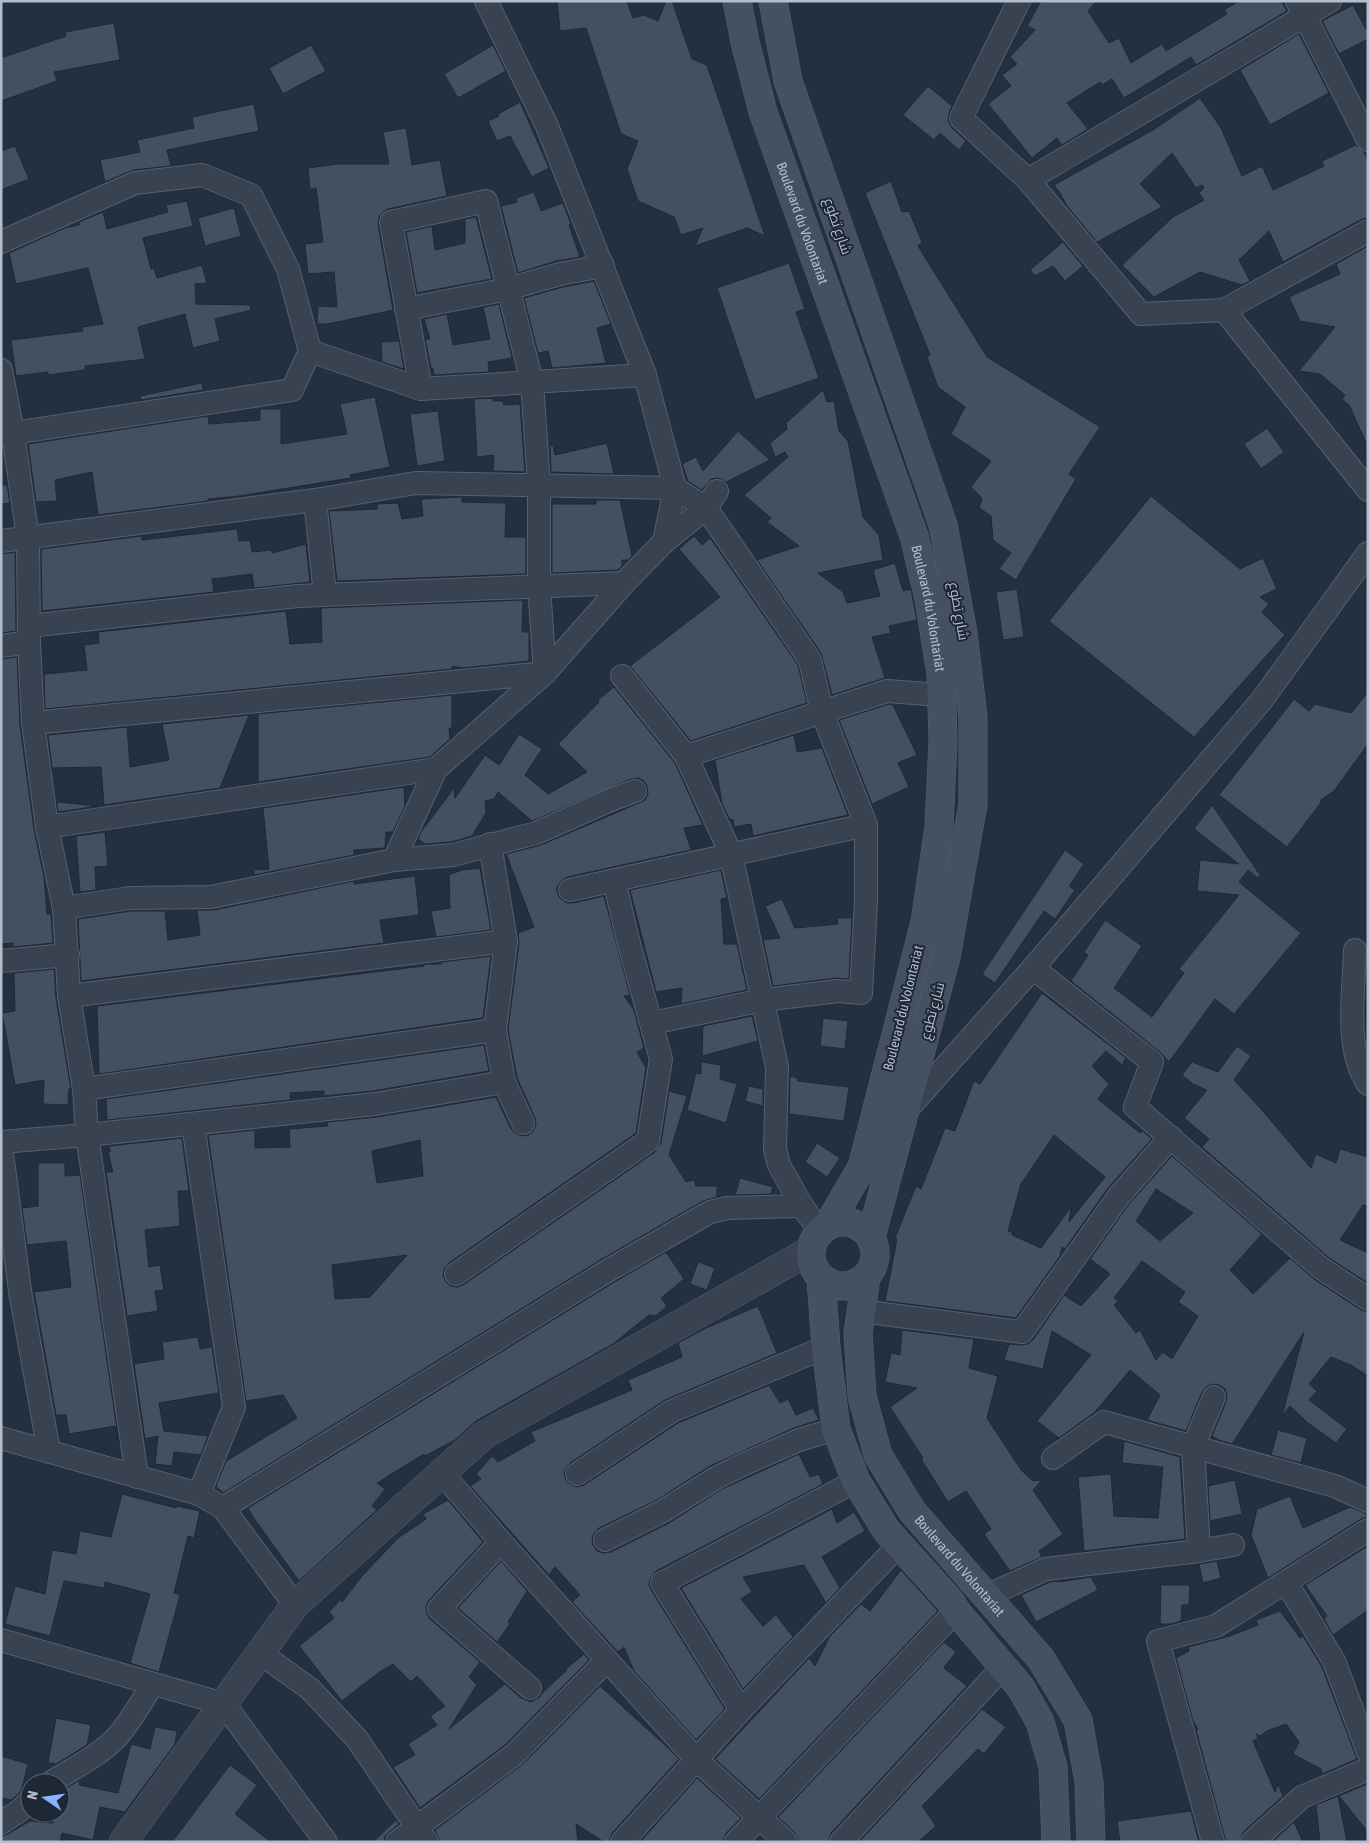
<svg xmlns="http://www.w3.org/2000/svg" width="1369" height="1843" viewBox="0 0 1369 1843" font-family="'Asap Condensed',Cairo,sans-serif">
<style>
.building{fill:#425062;stroke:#1f2937;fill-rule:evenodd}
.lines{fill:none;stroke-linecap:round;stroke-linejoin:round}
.minor-casing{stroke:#56606d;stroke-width:24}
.tertiary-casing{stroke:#56606d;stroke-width:29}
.secondary-casing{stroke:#56606d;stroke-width:29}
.minor{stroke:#384250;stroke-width:22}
.tertiary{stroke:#384250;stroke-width:28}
.secondary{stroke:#455163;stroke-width:28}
.labels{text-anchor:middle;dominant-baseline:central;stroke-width:4;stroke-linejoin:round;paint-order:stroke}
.street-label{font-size:14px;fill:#b4bdca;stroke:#1d2735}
</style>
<rect width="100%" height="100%" fill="#233040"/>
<g class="building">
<polygon points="557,1 627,1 633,18 644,15 658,21 666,1 672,1 692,59 707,65 765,236 747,228 695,246 703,228 681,235 674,217 638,201 627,169 638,141 621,134 586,28 560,31"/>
<polygon points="1041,1 1096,1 1088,11 1109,43 1119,38 1131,63 1162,44 1166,51 1227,14 1224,10 1239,1 1281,1 1287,11 1196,65 1191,57 1124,98 1112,79 1102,85 1100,82 1067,103 1088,129 1062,145 1057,138 1032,158 988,104 1011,86 1002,75 1017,64 1010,57 1035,30 1027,26"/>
<polygon points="1353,5 1368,33 1368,39 1339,54 1322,21"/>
<polygon points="114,23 120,60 54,72 57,81 1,101 1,58 66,36 65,32"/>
<polygon points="1299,34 1329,93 1270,125 1240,70"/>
<polygon points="311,45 326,71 283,94 269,68"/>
<polygon points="493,45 506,71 458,98 444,74"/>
<polygon points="928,86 952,106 949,113 948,121 952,128 966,141 959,150 940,133 934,140 903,115"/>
<polygon points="1200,98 1221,128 1242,176 1262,166 1273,190 1324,166 1322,161 1356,145 1364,152 1368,161 1368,218 1362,219 1283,262 1269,231 1239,260 1250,281 1242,285 1200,272 1154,297 1122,265 1173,217 1204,200 1199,193 1204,188 1202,185 1196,188 1172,153 1140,184 1162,207 1097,242 1067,206 1060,193 1054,185 1153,130"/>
<polygon points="520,102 549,168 532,177 510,136 497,141 488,121 499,116 498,114"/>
<polygon points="254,104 259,131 167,150 171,166 133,170 105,182 100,160 140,152 137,140 194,128 192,117"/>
<polygon points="406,128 412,165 440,160 447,196 388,209 383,212 379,217 378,224 393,310 328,324 317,324 318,306 337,307 334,272 308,274 305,244 323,242 316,188 310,189 308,168 338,164 389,164 383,132"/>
<polygon points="15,146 29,179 1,190 1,151"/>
<polygon points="891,181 902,212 909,211 922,242 918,246 987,357 1100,427 1069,474 1076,479 1016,580 999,569 1011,553 993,540 991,516 979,508 982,498 971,487 991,461 951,434 965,407 938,387 927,357 930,355 865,193"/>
<polygon points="534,192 541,211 563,203 571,224 569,225 580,257 556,261 518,273 501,206 517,202 516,198"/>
<polygon points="187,201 193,226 143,238 151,269 154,268 157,278 202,265 207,283 195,284 196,304 250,305 251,310 215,319 220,341 193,348 185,314 138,327 145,359 85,366 85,370 48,375 48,372 16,376 11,340 83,331 82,327 103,324 88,268 16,284 9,253 65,228 79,225 79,222 103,212 107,229 168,212 166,205"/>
<polygon points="234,208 241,236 205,246 198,218"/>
<polygon points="476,217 492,279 417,293 406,232 432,226 435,250 465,243 465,219"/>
<polygon points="1063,242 1083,266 1065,281 1053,266 1035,276 1030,270"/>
<polygon points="1368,246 1368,447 1349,405 1342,399 1345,395 1320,374 1299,371 1335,327 1300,321 1289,297 1340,274 1336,264"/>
<polygon points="789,263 805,309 796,312 819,378 755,400 717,288"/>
<polygon points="594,281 611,324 597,328 606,363 552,368 548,351 538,353 524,298 563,287"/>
<polygon points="499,304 512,358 488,362 489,372 434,375 433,368 431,368 425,339 430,339 424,319 447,314 453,345 490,339 483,307"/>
<polygon points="399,341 404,369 382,362 381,342"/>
<polygon points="202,383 203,390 141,400 140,396"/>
<polygon points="823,390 827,402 834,401 839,431 848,441 863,517 879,535 883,560 818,573 843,592 847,603 880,596 873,570 895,563 903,591 911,589 917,620 889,626 891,633 872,637 885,678 832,695 821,653 757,560 799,546 767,522 771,518 744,495 788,457 785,452 775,457 770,443 787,429 786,423"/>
<polygon points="375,397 390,467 350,475 351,478 239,496 208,499 208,501 98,515 92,472 55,480 57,501 36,502 28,444 208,416 209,424 260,420 260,409 281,409 281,444 347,434 340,404"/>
<polygon points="493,398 493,401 503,401 504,405 520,404 525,472 493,471 494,455 477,457 474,399"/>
<polygon points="438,411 445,461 417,466 410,414"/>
<polygon points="1267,428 1284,452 1261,469 1244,444"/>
<polygon points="738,431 770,460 726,482 718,478 711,479 702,490 688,481 682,464 696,457 703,471"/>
<polygon points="607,443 614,474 551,472 550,446 553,445 555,455"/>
<polygon points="1,485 7,485 10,503 1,504"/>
<polygon points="1151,496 1240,569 1263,558 1277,589 1260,597 1269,604 1262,612 1285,635 1194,737 1049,621"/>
<polygon points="462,497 462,502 506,503 505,537 526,537 526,574 337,581 329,511 377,509 377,504 398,503 402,519 423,516 421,499"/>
<polygon points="596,500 620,500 632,556 628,560 622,560 622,566 618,570 552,573 552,504 596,504"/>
<polygon points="237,529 239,541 250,540 252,552 271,550 272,553 306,544 310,582 254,588 252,574 212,579 214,592 42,611 41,549 141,536 142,540"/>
<polygon points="694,536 702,545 710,538 715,545 798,665 807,703 691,741 630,666 720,597 679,549"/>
<polygon points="15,552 16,631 1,633 1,554"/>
<polygon points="1017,589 1024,637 1003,640 996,592"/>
<polygon points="523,600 522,632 529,632 529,661 463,668 452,666 452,669 45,709 44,674 87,670 84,645 99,643 98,632 286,611 290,644 322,642 321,608"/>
<polygon points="17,657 20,725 34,829 44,877 47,914 51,914 53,943 13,947 13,943 1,944 1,659"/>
<path d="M614,687l61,76 28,62 -19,3 7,22 -124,27 -6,4 -4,6v5l3,6 7,5h6l31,-7 26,99 -6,1 10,14 10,38 -7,4 9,16 -10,65 -187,130 -5,6 -1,7 3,6 5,4 7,1 5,-2 192,-133 6,-9 8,-52 18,5 -18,59 17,27 8,-2 2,6h21v11l-14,4 -101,58 -379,234 -7,-7 10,-25 71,-43 -14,-23 -37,6 -38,-266 47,-5v18l35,-1 -1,-18 39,-3 -1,-4 50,-5 119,-20 15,32 4,4 7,3 7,-1 4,-4 3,-6 -1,-7 -18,-40 -9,-48 11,-87 -1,-10 16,-6 -28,-73 35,-9 98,-42 6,-3 3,-6 -1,-8 -3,-5 -6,-3 -7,1 -99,42 -34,-29 -4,7 -9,2 1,12 -14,23 -21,6 -26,2 -7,-5 3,-7 33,-44 1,10 30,-43 14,10 20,-31 23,15 -17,26 23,19 39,-22 -29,-28 41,-42 -1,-2zM420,1140l3,36 -46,7 -5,-32zM407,1255l-37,42 -35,2 -3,-34z"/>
<polygon points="1368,692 1368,744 1334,791 1321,800 1320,804 1287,847 1219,795 1294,699 1309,711 1315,704 1351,713"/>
<polygon points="452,695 452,728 449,728 450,739 430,757 258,782 258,714"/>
<polygon points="889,704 893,705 917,755 898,763 909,787 872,804 839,720"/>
<polygon points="249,715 220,788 104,805 101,767 52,768 48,735 127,727 130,767 169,760 162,724"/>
<polygon points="794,735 797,752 822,748 848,815 753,836 751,824 734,827 733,819 730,820 722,804 715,760"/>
<polygon points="404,787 405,806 393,832 386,832 385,848 354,850 354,855 254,875 254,870 269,869 263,808"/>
<polygon points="57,802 98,806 58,812"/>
<polygon points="1212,805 1260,875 1258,878 1248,870 1239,882 1301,933 1234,1014 1215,999 1169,1062 1160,1052 1071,981 1088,955 1084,952 1105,920 1142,946 1114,988 1152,1017 1184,973 1179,969 1239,895 1197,891 1200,860 1239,864 1194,829"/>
<polygon points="105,832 108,866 95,867 96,890 80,892 76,836"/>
<polygon points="1065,850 1084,864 1069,886 1075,890 1055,919 1044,911 995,983 982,974"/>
<polygon points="480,868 491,930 436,937 431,911 450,908 449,875 462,870"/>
<polygon points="721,870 727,898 721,899 724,944 737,944 747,990 681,1004 682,988 656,992 630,890"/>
<polygon points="415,876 419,915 380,920 384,943 81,981 78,919 131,911 165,911 168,940 200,935 197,910 214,910 354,881 354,884"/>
<polygon points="782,899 795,928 838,924 837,918 852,918 849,979 836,978 773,986 763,940 780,938 765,906"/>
<polygon points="491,956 483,1018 99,1074 97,1006 424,966 425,964 441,964 441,962"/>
<polygon points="54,969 56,998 71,1089 69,1089 68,1105 43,1104 44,1080 15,1085 2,1013 15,1011 14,973"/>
<path d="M1042,993l84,65 -4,7 -16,-14 -14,15 17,18 -11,15 42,34 3,-2 9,8 -44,49 -43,61 -3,-2 -2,9 -44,62 -131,-17 12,-62 -2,-1 21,-52 5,3 24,-61 10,3 19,-50 6,3zM1054,1135l51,42 -36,45 2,-15 -30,41 -29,-13v-3l-4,-1 13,-47z"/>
<polygon points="752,1016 758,1041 702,1056 703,1026"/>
<polygon points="823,1018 848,1021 845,1049 820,1046"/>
<polygon points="484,1045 489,1071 373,1091 324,1096 324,1091 290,1093 291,1100 107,1120 106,1099"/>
<polygon points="1237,1046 1251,1056 1234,1080 1261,1109 1311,1168 1316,1154 1336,1163 1340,1149 1368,1157 1368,1206 1363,1205 1340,1240 1368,1253 1368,1283 1329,1258 1202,1147 1209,1139 1184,1118 1207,1090 1193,1084 1182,1075 1192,1062 1218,1072"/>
<polygon points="701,1062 721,1065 720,1079 737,1084 726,1123 687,1110 696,1073 701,1074"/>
<polygon points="790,1076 798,1078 797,1081 849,1087 844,1121 789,1114"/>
<polygon points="749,1086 763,1089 763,1106 745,1101"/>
<polygon points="182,1138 189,1191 178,1191 180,1226 145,1230 149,1267 160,1265 164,1290 155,1291 158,1311 127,1316 106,1172 113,1172 108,1153 110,1152 109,1146"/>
<polygon points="817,1143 840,1158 827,1177 805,1162"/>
<path d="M1172,1156l90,78 -32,36 23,24 37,-36 24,21 47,31 7,2v64l-17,-11 -20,-8 -22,27 8,7 -8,9 38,29 -11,14 -28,-20 -18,-17 -8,10 22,-84 -72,112 -13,-4 -7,-4 14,-34 1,-7 -2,-6 -5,-4 -8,-1 -6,3 -4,5 -16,39 -39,-11 13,-25 -30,-25 -35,42 -36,26 -22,-17 54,-66 -39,-24 -9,38 -39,-9 5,-16 11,1 8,-1 5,-4 31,-45 17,11 28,-31v-2l-19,-14 39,-55zM1156,1189l37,24 -33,28 -24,-20zM1142,1261l43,31 -7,10 20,14 -26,43 -9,-7 -7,8 -16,-30 -4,3 -22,-28 4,-4 -4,-3z"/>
<polygon points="38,1163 65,1163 65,1176 80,1175 119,1443 115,1426 69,1434 66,1415 56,1415 34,1292 71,1287 66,1241 27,1245 22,1208 38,1206"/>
<polygon points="740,1178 773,1187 771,1194 735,1195"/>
<polygon points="666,1252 684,1279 661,1298 667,1306 656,1316 649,1315 613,1344 476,1421 455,1440 425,1456 424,1454 377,1483 385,1489 372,1506 377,1510 299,1581 253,1517 248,1508 616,1281"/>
<polygon points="698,1262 715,1268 707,1290 690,1284"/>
<polygon points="758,1306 777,1353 665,1400 570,1463 566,1468 564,1474 566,1481 571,1485 577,1487 584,1485 678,1423 769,1385 780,1403 788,1399 796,1415 813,1408 819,1420 794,1428 710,1466 657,1500 599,1528 594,1533 592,1539 593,1545 597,1551 604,1553 611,1552 669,1523 722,1489 799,1454 810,1477 819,1474 823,1484 656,1571 651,1577 649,1584 651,1590 725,1709 696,1740 634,1671 624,1647 618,1652 572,1602 580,1595 555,1567 549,1575 470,1486 481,1479 476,1474 492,1456 498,1462 535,1441 531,1432 632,1390 628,1380 682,1357 678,1343 704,1329"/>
<polygon points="902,1330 974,1339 969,1368 998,1376 987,1418 1021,1470 1033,1481 1042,1480 1033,1490 1063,1534 1039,1551 1042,1557 1010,1571 984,1534 991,1529 966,1491 948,1502 921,1459 923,1458 890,1407 917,1388 885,1382 891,1353 900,1355"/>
<polygon points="198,1337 200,1349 212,1347 219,1393 159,1403 164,1431 208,1436 201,1455 174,1452 172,1466 155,1464 158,1436 145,1439 134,1364 164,1359 162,1342"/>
<polygon points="1278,1430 1307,1438 1301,1463 1271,1455"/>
<polygon points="1124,1441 1180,1457 1185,1539 1084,1551 1078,1477 1111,1474 1114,1516 1158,1518 1163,1467 1122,1463"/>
<polygon points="1235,1480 1242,1514 1210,1521 1208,1486"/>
<polygon points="122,1494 176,1508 177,1506 200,1511 194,1538 188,1536 174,1593 180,1595 159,1672 130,1663 150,1594 105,1582 104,1588 64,1581 50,1636 5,1624 15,1586 45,1594 52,1550 76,1554 80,1531 111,1537"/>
<polygon points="1290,1496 1303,1528 1350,1507 1365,1513 1367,1517 1361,1519 1268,1578 1251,1535 1257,1509"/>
<polygon points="448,1500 483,1542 429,1600 426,1607 427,1614 430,1619 480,1662 469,1677 476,1684 478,1683 449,1729 505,1684 521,1698 531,1702 540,1697 542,1693 567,1670 566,1669 584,1654 589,1660 505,1745 420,1808 393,1767 415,1755 408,1744 437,1725 430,1716 445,1706 417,1676 411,1682 393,1664 378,1673 342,1701 299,1646 334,1618 329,1612 341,1599 342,1602 362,1576 398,1538 426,1519 423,1514"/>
<polygon points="832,1509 837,1523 854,1512 865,1531 822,1557 840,1588 826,1603 804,1565 743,1577 752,1592 741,1599 763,1626 776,1615 793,1637 743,1689 681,1588"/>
<polygon points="1368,1546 1368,1610 1333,1635 1324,1619 1327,1616 1305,1585"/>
<polygon points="501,1561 527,1591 508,1622 510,1624 497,1642 458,1608"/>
<polygon points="1217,1561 1221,1578 1203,1583 1199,1564"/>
<polygon points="901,1570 938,1611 759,1799 715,1759 809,1658 815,1666 830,1636 861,1604 870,1611"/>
<polygon points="1091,1577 1098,1590 1036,1622 1021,1595 1050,1582 1059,1581 1059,1582"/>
<polygon points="1161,1585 1190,1585 1189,1605 1182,1605 1181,1621 1171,1624 1160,1624"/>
<polygon points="1280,1611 1300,1638 1303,1636 1322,1667 1357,1759 1322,1774 1321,1769 1293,1754 1299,1742 1286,1724 1267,1731 1260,1736 1256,1734 1258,1738 1253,1741 1275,1792 1278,1784 1283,1796 1243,1832 1239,1842 1226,1842 1196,1730 1198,1729 1193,1721 1176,1658 1189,1651 1188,1647 1230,1636 1258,1625 1256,1620"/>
<polygon points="944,1642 956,1652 944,1667 945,1669 967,1686 831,1833 828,1842 799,1842 795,1833 778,1817"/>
<polygon points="600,1686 667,1747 679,1759 612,1833 609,1842 604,1842 576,1824 578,1842 440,1842 435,1830 523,1764"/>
<polygon points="982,1709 1006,1727 984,1754 978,1749 922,1806 936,1826 918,1842 859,1842"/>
<polygon points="56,1718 91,1725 87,1745 56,1764 48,1763"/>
<polygon points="155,1727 177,1731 175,1744 125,1812 100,1807 93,1840 62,1833 60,1842 1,1842 1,1836 8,1834 30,1821 53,1823 55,1813 60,1813 60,1792 80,1780 79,1785 118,1793 131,1744 150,1749"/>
<polygon points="1,1756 28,1764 21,1792 11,1800 1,1798"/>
<polygon points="230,1765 257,1785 235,1814 271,1842 172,1842"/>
<polygon points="697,1778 741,1818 726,1833 723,1842 640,1842"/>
<polygon points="1367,1784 1368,1787 1368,1832 1339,1796"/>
<polygon points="1338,1796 1347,1842 1320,1842 1316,1805"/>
<polygon points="1191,1811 1199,1842 1120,1842 1117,1821"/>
<polygon points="396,1820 399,1824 389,1832 385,1836 384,1842 373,1842"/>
<polygon points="1294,1822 1303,1842 1272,1842"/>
</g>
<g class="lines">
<g class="minor-casing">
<g id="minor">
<polyline points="486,1 547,126 645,375 675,488 664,542"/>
<polyline points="1019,1 961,118 1028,180 1141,314 1224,310 1368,490"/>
<polyline points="1297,1 1368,140"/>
<polyline points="1028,180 1330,1"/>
<polyline points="1,242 135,183 202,175 251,195 288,269 310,351 292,390 1,435"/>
<polyline points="406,309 508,289 560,274 603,266"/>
<polyline points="1224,310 1368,231"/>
<polyline points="310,351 421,389 645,375"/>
<polyline points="1,370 13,433 28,538 29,642 33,723 47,827 64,908 69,996 84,1089 87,1135 137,1477"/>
<polyline points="315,500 325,595"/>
<polyline points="1,541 315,500 416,483 675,488 706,508 810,660 822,712 866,825 866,901 861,993 838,991 763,1000 652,1023"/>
<polyline points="29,626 298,596 624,583"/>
<polyline points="1,646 29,642"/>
<polyline points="622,676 686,756 731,854 777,1067 775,1149 779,1165 802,1206 820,1231"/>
<polyline points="33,723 545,673 539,586 539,485 532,382 486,201 391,222 421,389"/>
<polyline points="686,756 887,691 941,695"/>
<polyline points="47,827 436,769"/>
<polyline points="490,844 506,941 495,1030 504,1082 523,1123"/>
<polyline points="394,860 436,769 545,673 624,583 664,542 706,508 717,491"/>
<polyline points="570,890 866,825"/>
<polyline points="64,908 130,898 211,897 394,860 453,855 536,833 613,799 635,791"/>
<path d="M1355,950c-1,42 -11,98 13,134"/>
<polyline points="1,961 68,955"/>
<polyline points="1033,968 1152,1062 1135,1107 1321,1268 1368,1299"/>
<polyline points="69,996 506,941"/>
<polyline points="84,1089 495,1030"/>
<polyline points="905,1112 1033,968 1262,700 1368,553"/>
<polyline points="193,1124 234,1407 199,1494"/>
<polyline points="1,1142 87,1135 375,1104 504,1082"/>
<polyline points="1,1145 20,1291 49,1452"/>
<polyline points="456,1274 648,1141 661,1059 628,940 614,880"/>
<polyline points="861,1311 1022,1332 1119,1196 1171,1137"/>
<polyline points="1,1438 199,1494 223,1508 295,1605"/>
<polyline points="1053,1458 1104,1422 1335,1486 1368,1501"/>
<polyline points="442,1473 501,1542 696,1759 786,1842"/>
<polyline points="577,1474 672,1411 826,1347"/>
<polyline points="223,1508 609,1270 710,1212 727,1208 802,1206"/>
<polyline points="605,1540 663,1511 716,1478 744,1464 799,1440 836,1429"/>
<polyline points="501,1542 439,1609 530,1688"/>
<polyline points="1199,1551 1193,1447 1214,1397"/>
<polyline points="1286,1582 1334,1661 1368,1752"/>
<polyline points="986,1596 1046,1569 1199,1551 1233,1545"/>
<polyline points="1,1640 224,1704 326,1842"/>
<polyline points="260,1653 310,1689 357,1739 427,1842"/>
<polyline points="741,1710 662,1583 856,1481"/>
<path d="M50,1783c22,-14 47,-26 65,-44 15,-16 26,-37 38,-55"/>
<polyline points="1,1823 19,1811 30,1801"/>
<polyline points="397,1842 514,1755 606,1661"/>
<polyline points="622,1842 741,1710 899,1545"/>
<polyline points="736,1842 956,1611"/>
<polyline points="841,1842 1003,1667"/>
<polyline points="1213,1842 1158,1641 1216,1626 1368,1530"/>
<polyline points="1252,1842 1302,1797 1368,1769"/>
</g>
</g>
<g class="tertiary-casing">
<polyline id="tertiary" points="123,1842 295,1605 484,1435 811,1250"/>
</g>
<g class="secondary-casing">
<g id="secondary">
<path id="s1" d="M737,1l8,41 18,70 151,424 15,63 12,75 2,67 -4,86 -14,95 -63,245 -34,58"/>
<polyline points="773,1 788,81 943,525 963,633 973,717 973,804 946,957 871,1237"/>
<circle cx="843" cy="1254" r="32"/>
<path id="s2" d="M866,1277l-8,56 4,63 16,59 34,56 129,148 37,61 11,62 2,60"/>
<polyline points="821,1278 826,1347 836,1429 856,1481 886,1530 951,1602 956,1611 1021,1688 1040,1722 1053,1767 1056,1842"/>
</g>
</g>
<use href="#minor" class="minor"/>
<use href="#tertiary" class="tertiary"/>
<use href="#secondary" class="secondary"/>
</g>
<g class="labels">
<g class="street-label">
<text stroke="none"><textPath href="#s1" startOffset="232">Boulevard du Volontariat</textPath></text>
<text transform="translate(838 226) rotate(71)">شارع تطوع</text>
<text stroke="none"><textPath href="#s1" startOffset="638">Boulevard du Volontariat</textPath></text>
<text transform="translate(959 611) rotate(80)">شارع تطوع</text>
<text transform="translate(903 1008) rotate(-76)">Boulevard du Volontariat</text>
<text transform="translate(932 1011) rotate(-75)">شارع تطوع</text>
<text stroke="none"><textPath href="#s2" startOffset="319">Boulevard du Volontariat</textPath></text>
</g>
</g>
<rect width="1369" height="1843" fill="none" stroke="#b4bdca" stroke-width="5"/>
<g transform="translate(45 1798) rotate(283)"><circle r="24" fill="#1d2735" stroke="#596371"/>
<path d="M0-4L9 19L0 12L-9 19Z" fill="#87b5fd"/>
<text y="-8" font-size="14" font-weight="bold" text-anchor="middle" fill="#b4bdca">N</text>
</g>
</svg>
